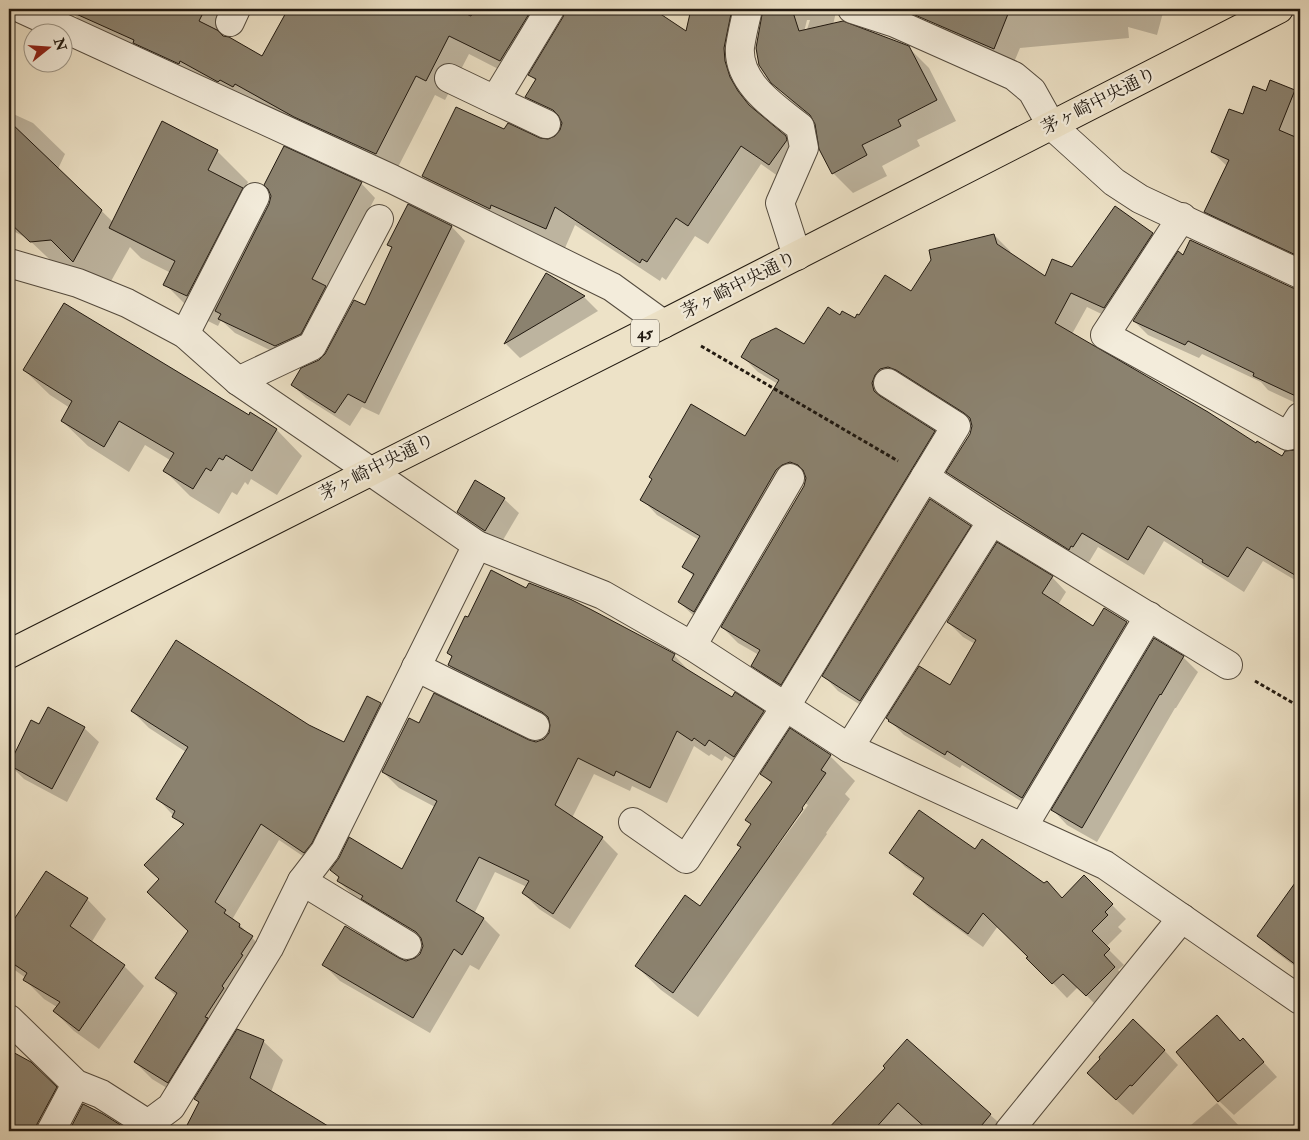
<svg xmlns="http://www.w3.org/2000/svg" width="1309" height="1140" viewBox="0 0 1309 1140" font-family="'IM FELL Double Pica','Noto Serif JP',serif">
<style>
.shadow{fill:#0003;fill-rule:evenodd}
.building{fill:#8b826f;stroke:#211910}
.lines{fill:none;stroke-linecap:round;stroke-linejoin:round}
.minor-casing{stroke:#544b3e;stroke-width:30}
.major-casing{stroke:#211910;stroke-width:30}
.path{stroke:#211910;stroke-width:3;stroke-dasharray:4 2.5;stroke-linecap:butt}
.minor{stroke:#f3ecdb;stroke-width:28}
.major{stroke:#ede2c7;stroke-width:28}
.labels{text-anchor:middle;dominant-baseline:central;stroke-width:4.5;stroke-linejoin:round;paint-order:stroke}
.shield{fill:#f3ecdb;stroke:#60584d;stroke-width:1}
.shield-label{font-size:16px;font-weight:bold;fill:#211910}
.street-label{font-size:18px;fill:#211910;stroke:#f3ecdb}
</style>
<rect width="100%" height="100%" fill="#ede2c7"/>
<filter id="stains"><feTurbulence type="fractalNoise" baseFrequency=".004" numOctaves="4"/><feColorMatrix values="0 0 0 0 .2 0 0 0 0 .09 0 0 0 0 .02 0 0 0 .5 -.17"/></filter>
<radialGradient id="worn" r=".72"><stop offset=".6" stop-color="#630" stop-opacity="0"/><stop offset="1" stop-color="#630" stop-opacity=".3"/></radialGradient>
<g class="shadow">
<polygon points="69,9 234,9 221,35 263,57 289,9 650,9 687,33 692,9 753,9 750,101 762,117 805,156 789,184 761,164 708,244 695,236 666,280 662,277 660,281 575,225 565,248 442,195 423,176 505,131 547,141 555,138 561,132 563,124 546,116 527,97 536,81 530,75 566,13 562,14 556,20 520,80 469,54 445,100 435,95 395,173 88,29"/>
<path d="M764,9h69l3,3 -3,13 75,22 21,21 27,53 -39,19 3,6 -38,20 5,10 -34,17 -20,-20 -18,-52 -22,-18 -21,-21 -12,-17 -3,-17zM807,20h3l-5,16h-2z"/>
<polygon points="921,9 1164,9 1157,35 1128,27 1129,38 1020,48 1012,67 953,41"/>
<polygon points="1294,91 1300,97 1300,125 1294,140 1300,146 1300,158 1280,206 1300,213 1300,263 1220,225 1206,212 1227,166 1212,152 1243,116 1267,93"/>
<polygon points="9,112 33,123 65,154 58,169 113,222 217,151 248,182 244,190 266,213 361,183 375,198 290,360 235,333 221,320 218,326 196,315 165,284 171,273 141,258 130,247 105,292 63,272 27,238 9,229"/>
<polygon points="408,206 452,227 465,241 379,415 362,407 350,426 306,398 292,385 319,361 365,307 392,249 389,245"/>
<polygon points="1152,234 1168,250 1120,323 1087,307 1072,334 1271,525 1300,476 1300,583 1263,561 1244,592 1164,541 1144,575 1098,547 1089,562 1087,561 1085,564 963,488 948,472 971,434 973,426 972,422 913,385 890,391 887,399 889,403 934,432 949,448 796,699 768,681 752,665 759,655 738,643 722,627 805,486 807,477 798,480 695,617 679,602 694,577 683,566 699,540 657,515 642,499 746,437 778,384 758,372 743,357 804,346 840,316 855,320 912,293 994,235 1010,251 1011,255 1045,277 1072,269"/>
<polygon points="1184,257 1300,291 1300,405 1268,390 1261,382 1202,354 1199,358 1148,335 1134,321"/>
<polygon points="546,275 584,297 598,311 520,358 506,344"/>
<polygon points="24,370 249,416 250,414 277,430 302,456 277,495 251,479 248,485 245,482 237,495 232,492 219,514 190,496 164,470 170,460 145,445 129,472 88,446 62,421 70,408 50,395"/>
<polygon points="504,499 519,513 500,545 473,526 458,512"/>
<polygon points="970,527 984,541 875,714 838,691 824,676"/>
<polygon points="1052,577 1066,592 1058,605 1093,628 1104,609 1127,623 1141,637 1037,811 962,765 960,768 904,735 890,721 950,687 975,644 963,637 948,622"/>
<polygon points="527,590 569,600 674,655 690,672 732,699 763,712 779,728 751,772 725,756 722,761 711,754 709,756 694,746 667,803 632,786 630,791 594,774 572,818 602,838 618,854 570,929 539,909 523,893 527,887 495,872 474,914 484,919 500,935 479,970 470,965 430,1033 340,981 324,965 398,959 406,962 416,960 421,954 424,946 423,942 379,915 371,906 355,897 338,881 340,878 332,870 403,870 435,807 399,788 383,772 420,725 536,743 544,740 550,733 551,724 465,681 449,665 453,658 448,653 468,619"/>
<polygon points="1183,657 1198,672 1176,708 1175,708 1097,842 1067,825 1053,810"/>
<polygon points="380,704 397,721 322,869 279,840 233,918 269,955 185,1099 152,1079 135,1062 176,996 157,978 189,931 160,879 183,826 158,799 186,752 149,728 132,711 308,726 344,744"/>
<polygon points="32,722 39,726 84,728 99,742 67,802 24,779 9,764"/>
<path d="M790,730l40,26 25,25 -10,13 5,5 -24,34 1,1 -129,183 -37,-27 -25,-24 65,-58 41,-60 -4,-3 14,-20 20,-41 -10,-10zM805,803l3,2 -33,45 -2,-2z"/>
<polygon points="976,850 1063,899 1084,877 1126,919 1118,927 1122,931 1106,947 1124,965 1118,970 1129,982 1101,1010 1078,987 1067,998 998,926 983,947 929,908 914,894 924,880 905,867 891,852"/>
<polygon points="1300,878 1300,970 1273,950 1259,936"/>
<polygon points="87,899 106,919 91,943 124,966 144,986 99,1049 74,1031 54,1011 57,1007 44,999 25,980 26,978 9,966 9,916 15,920"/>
<polygon points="263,1041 283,1060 271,1092 335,1131 186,1131 200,1103 196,1099"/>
<polygon points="907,1041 997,1121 1007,1131 828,1131 886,1068"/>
<polygon points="1240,1042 1257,1055 1277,1077 1234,1115 1219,1101"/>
<polygon points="1164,1050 1178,1065 1133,1115 1103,1088"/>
<polygon points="9,1063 31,1063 75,1108 63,1131 9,1131"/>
<polygon points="1217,1103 1244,1131 1184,1131"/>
<polygon points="84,1106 117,1124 124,1131 70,1131"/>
</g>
<g class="building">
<polygon points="65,9 205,9 199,21 217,30 223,36 229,37 262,56 288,9 464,9 462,12 471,16 475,9 532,9 500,61 449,36 426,81 416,76 376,154 294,117 235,84 233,87 220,80 218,82 180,61 179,64 133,43 134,40"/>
<polygon points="566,9 653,9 686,31 691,9 732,9 724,48 725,61 730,77 738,91 749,105 786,136 787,140 769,165 741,146 688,226 676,218 647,262 642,259 640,263 555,207 546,229 491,205 490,209 422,176 456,107 504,129 508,123 540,138 548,139 555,136 560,130 562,123 558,115 553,110 525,97 536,79 528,75 563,17"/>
<polygon points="763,9 792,9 799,31 843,21 909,46 937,100 898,120 901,126 862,145 867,155 832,174 819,149 815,124 810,115 771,83 759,65 756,48"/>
<polygon points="901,9 1010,9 994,49"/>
<polygon points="1270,80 1295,90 1279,130 1300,139 1300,257 1204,212 1229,160 1211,152 1229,109 1243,114 1253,86 1266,91"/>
<polygon points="9,121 102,210 73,262 51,240 30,242 9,222"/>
<polygon points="162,121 218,150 208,170 243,188 187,296 163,285 175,261 109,228"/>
<polygon points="284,146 362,182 312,279 326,286 301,334 275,346 218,319 221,314 215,311 269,204 271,196 268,189 264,185"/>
<polygon points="408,204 452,226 365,403 348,394 335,413 291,385 301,368 319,360 325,354 354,300 365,305 392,247 387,245"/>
<polygon points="1115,206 1153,233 1104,308 1071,293 1055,323 1208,412 1256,443 1257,441 1282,456 1285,451 1295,450 1300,445 1300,578 1247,547 1228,577 1202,562 1203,560 1148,526 1128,560 1082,533 1073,547 1071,546 1069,550 946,472 970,434 972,426 970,418 964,413 896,370 888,367 880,369 875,375 872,383 874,391 880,396 935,431 781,685 751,666 760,650 721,627 804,486 806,478 803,470 798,465 790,462 782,465 776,470 694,612 678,602 694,574 682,567 700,536 640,500 652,479 649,477 691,404 745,436 779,380 741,357 751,340 776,328 804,344 828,307 840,315 842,311 855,318 857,314 859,315 885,275 911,291 931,260 929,250 994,234 997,244 1045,276 1052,259 1072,267"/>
<polygon points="1190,240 1293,288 1300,289 1300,345 1296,354 1300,356 1300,398 1253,376 1254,373 1188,341 1185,345 1133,321 1178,251 1183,255"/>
<polygon points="546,273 585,296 504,344"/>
<polygon points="64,303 249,415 250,412 277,429 252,471 226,455 223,460 219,458 211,471 206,468 193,489 163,471 174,453 119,421 104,447 61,421 72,401 23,370"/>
<polygon points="475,480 505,498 485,531 457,512"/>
<polygon points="930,499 971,526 860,701 822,676"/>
<polygon points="997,542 1053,576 1042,593 1093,626 1104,608 1127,622 1022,798 947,751 945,755 888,721 889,720 886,718 919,666 950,685 976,640 947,622"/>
<polygon points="491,570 526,588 529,583 570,599 590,609 675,654 672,660 732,697 735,692 764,711 734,757 709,740 705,746 694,738 692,741 677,731 650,788 616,771 614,776 578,758 555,805 603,837 553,914 522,893 529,881 479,857 456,901 484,918 462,955 454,949 413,1018 322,965 345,926 399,958 406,961 415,958 420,954 423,946 421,938 416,932 361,899 363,896 337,881 339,877 330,870 339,858 349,837 402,869 437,801 382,772 409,718 419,723 434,693 529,740 536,742 544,739 549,733 550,725 548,717 542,712 448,665 452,656 447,653 465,616 468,617"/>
<polygon points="1154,638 1184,656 1161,695 1160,694 1082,828 1051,810"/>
<polygon points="176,640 309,725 344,742 367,696 381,703 312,843 304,853 261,824 215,902 226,910 224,913 240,924 239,927 253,936 241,954 243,955 222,986 224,988 205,1017 208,1018 168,1083 134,1062 177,993 155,978 188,931 147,892 159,879 144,865 184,824 172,817 175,811 156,799 188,747 131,711"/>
<polygon points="48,707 85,727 52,789 9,765 31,720 39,724"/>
<polygon points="790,728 831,755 821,770 826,773 802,808 803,809 673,993 635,966 685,895 700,906 741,847 737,845 751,824 745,820 772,782 760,774"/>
<polygon points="919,810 975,849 982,839 1044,883 1047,881 1062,898 1084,875 1113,904 1105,912 1108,915 1092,931 1110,949 1104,955 1115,967 1086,996 1063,974 1052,984 1026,958 1028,957 983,913 968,934 913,894 924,878 889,853"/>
<polygon points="46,871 88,898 70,926 125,965 79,1031 53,1011 60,1002 23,980 27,973 9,961 9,927"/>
<polygon points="1300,876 1300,968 1257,936"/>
<polygon points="1217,1015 1240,1041 1243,1038 1264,1062 1218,1102 1176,1052"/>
<polygon points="1133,1019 1165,1050 1132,1086 1130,1085 1116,1100 1087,1073 1100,1059 1099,1057"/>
<polygon points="237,1029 264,1040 250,1078 336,1131 184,1131 199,1102 194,1099"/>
<polygon points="907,1039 991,1114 977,1131 929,1131 898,1103 873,1131 826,1131 885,1068 883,1066"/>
<polygon points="9,1050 31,1062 57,1087 37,1124 35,1131 9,1131"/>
<polygon points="83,1104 103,1114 130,1131 69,1131"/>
</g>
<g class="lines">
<g class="minor-casing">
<g id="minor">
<polyline points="22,9 392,179 612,287 663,324"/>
<path d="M748,9c-3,12 -6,25 -8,38 -3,36 36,61 60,80l4,21 -24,55 17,53"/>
<polyline points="852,9 895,23 1014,76 1032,91 1051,125 1114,182 1140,199 1300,274"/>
<polyline points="230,22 236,9"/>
<polyline points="449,78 495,100 550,9"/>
<polyline points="495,100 546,124"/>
<polyline points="1182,217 1105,335 1288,436 1300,417"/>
<polyline points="9,263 78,283 127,303 185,334 238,381 370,471 477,545 603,595 692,646 849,748 1105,865 1300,1000"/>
<polyline points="185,334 255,197"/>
<polyline points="238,381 312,346 379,219"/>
<polyline points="925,477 992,521 1228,665"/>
<polyline points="692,646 790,478"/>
<polyline points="416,667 535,726"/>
<polyline points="849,748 992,521"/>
<polyline points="633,822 686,859 786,706 956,426 888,383"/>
<polyline points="1023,827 1149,616"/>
<polyline points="302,881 407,945"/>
<polyline points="9,1019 76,1084 101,1094 148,1124 156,1131"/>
<polyline points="148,1124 171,1107 269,948 302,881 325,851 477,545"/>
<polyline points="51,1131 76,1084"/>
<polyline points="1009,1131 1182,918"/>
</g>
</g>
<g class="major-casing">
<polyline id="major" points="9,654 663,324 1279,9"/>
</g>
<g class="path">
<polyline points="701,346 898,461"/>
<polyline points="1255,681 1300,707"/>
</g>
<use href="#minor" class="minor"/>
<use href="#major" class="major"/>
</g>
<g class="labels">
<rect class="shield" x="631" y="319.5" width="28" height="27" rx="4"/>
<g class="shield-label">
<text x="645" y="333">45</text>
</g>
<g class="street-label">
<text transform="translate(1099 101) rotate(-27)">茅ヶ崎中央通り</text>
<text transform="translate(739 285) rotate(-27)">茅ヶ崎中央通り</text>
<text transform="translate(377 467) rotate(-27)">茅ヶ崎中央通り</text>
</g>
</g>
<rect width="1309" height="1140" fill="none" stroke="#ede2c7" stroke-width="30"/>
<rect x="10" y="10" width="1289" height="1120" fill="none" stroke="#211910" stroke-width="2.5"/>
<rect x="15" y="15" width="1279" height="1110" fill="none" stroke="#211910"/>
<g transform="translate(48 48) rotate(73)"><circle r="24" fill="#f3ecdb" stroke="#9f988a"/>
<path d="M0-4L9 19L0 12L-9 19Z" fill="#8f2418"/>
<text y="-8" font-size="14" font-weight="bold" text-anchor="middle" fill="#211910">N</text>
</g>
<rect width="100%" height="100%" filter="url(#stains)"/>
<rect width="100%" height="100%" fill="url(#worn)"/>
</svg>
